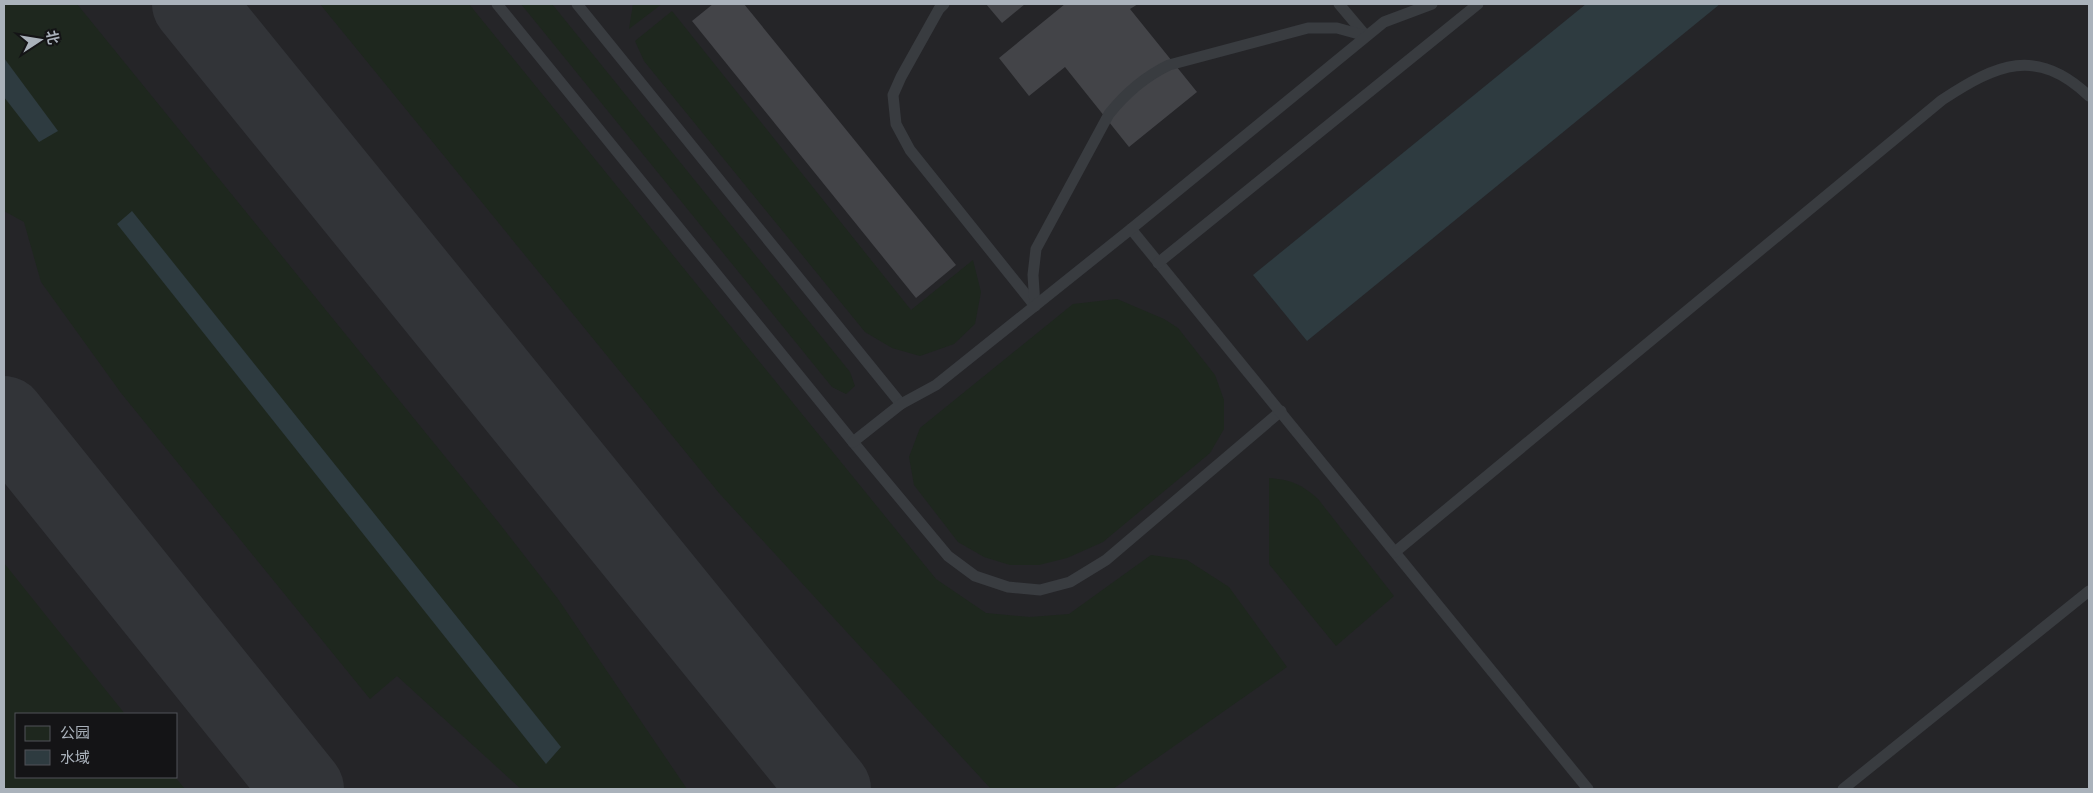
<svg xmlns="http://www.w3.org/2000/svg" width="2093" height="793" viewBox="0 0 2093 793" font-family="'Source Sans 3','Noto Sans SC',sans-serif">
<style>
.built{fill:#252528;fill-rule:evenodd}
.green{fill:#1e271e}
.water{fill:#2e3b40}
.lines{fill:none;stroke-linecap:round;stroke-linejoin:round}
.taxiway{stroke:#323438;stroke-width:82}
.building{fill:#434448}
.lane{stroke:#393c40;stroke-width:11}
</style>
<rect width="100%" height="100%" fill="#19191b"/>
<path class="built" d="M4,4h2085v785h-2085zM16,714h160v63h-160z"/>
<g class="green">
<polygon points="4,4 77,4 499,523 558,599 687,789 521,789 397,676 370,699 121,393 41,282 24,222 4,211"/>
<polygon points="320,4 469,4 936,579 986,613 1030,617 1069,614 1151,555 1187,560 1229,587 1287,667 1113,789 991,789 719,493"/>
<polygon points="521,4 552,4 850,372 855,386 846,394 832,387"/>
<polygon points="633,4 662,4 629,29"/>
<polygon points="672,11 911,310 973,260 981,292 975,324 954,344 920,356 892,348 865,332 644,61 635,41"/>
<polygon points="1117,299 1164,319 1178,328 1215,375 1224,400 1224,429 1210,453 1103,542 1067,558 1039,565 1010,565 984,557 958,542 914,485 909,457 920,428 1073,304"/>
<path d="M1269,478c22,2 32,6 49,21l76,97 -58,50 -67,-82z"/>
<polygon points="4,563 125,714 16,714 16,777 175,777 185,789 4,789"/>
</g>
<g class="water">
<polygon points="1586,4 1720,4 1307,341 1253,275"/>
<polygon points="4,58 58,131 39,142 4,97"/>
<polygon points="132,211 561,747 546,764 117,224"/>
</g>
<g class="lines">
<g class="taxiway">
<polyline points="193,4 830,789"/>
<polyline points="4,417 303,789"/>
</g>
</g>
<g class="building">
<polygon points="713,4 744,4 956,265 916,298 692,21"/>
<polygon points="986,4 1025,4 1002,23"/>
<polygon points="1065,4 1138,4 1130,9 1197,92 1129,147 1065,67 1029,96 999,58"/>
</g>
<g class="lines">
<g class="lane">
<polyline points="497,4 853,442 948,556 975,576 1008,587 1040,590 1070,582 1106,560 1281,411"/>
<polyline points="577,4 901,404"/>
<polyline points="944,4 939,9 901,77 893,95 896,124 910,150 1035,306"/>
<polyline points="1339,4 1366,36"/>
<path d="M1131,229c152,187 305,373 457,560"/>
<polyline points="1158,263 1478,4"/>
<path d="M1035,306l-2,-31 3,-26 73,-135c16,-20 37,-38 60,-49l139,-37h29l29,8"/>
<polyline points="853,442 901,404 936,385 1131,229 1384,22 1432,4"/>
<path d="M1395,552l547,-452c55,-36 94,-54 147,-4"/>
<polyline points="1843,789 2089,591"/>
</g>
</g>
<rect width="2093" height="793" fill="none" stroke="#aab2bb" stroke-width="10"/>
<rect x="15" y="713" width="162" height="65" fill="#141416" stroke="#505358"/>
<rect x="25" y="726" width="25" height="15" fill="#1e271e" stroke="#505358"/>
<text x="60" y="738" font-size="15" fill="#aab2bb">公园</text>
<rect x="25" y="750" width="25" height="15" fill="#2e3b40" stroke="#505358"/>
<text x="60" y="763" font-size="15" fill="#aab2bb">水域</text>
<g transform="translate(40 40) rotate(78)" stroke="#141416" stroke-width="4" paint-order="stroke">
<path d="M0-4L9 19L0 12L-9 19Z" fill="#aab2bb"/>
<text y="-8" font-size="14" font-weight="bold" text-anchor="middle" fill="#aab2bb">北</text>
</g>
</svg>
